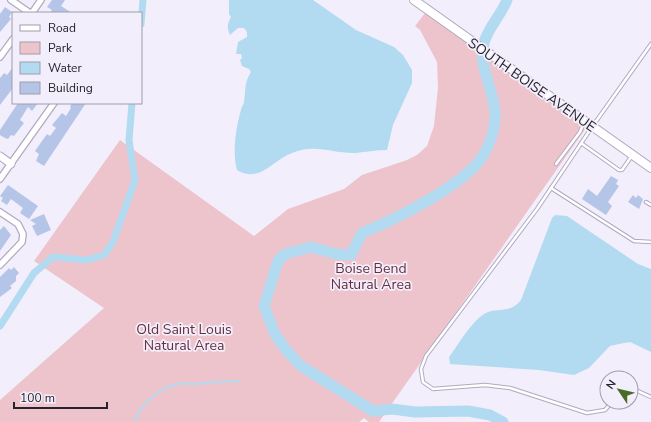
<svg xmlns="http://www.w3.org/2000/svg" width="651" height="422" viewBox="0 0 651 422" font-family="'Nunito Sans',sans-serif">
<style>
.green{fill:#eec4cc}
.water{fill:#b2dbf1}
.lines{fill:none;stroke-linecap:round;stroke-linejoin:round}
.stream{stroke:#b2dbf1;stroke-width:2}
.canal{stroke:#b2dbf1;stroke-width:7}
.river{stroke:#b2dbf1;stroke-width:11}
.building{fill:#b5c5e8}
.service-casing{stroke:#b1aac0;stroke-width:4.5}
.minor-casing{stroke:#b1aac0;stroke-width:8}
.tertiary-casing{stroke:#b1aac0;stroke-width:9}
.secondary-casing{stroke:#b1aac0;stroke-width:10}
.service{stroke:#fff;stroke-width:2.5}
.minor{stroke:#fff;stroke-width:5.5}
.tertiary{stroke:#fff;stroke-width:7}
.secondary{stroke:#fff;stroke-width:8}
.labels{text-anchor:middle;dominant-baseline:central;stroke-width:3.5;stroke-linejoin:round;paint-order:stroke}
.street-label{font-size:14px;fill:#26232c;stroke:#f2eefc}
.park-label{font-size:14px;fill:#672f3d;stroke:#f2eefc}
</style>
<rect width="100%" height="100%" fill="#f2eefc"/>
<polygon class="green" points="425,13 586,128 379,422 369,422 364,418 359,422 0,422 0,400 104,308 34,261 120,140 254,236 288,209 344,189 362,175 407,160 417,155 427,146 434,126 438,87 437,62 420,30 415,26"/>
<g class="water">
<path d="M229,0h84l43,30 38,17 9,8 9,15v13l-19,42 -6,25c-11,0 -21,2 -31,3 -23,1 -40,-10 -64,0 -19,7 -33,31 -55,17 -5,-17 -1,-43 4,-60 0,-3 3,-5 3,-8 2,-13 0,-19 7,-30l-2,-3 -7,-3 -2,-6 2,-2 -1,-4h-5l2,-12 9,-5v-5l-3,-4h-6l-8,7c-3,-7 -3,-11 1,-18l-2,-3z"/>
<path d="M555,215l12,1 71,48 13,5v83l-21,-10 -11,2 -9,2 -21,22 -15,7 -35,-5 -89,-6 -1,-7c10,-13 21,-34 35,-43 13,-8 25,1 37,-14l31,-82z"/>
</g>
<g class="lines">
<path class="stream" d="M134,422c6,-16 25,-35 43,-38 6,-1 13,0 19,0 14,-1 28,-3 43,-3"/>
<g class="canal">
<polyline points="141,24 143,0"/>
<polyline points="0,326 34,273 53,257 87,260 104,255 113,242 135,180 129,140 132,103"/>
</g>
<path class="river" d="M503,422l-13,-7 -22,-4 -53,1 -23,-3 -19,2 -72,-45 -14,-15 -12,-17 -11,-28 14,-45 7,-7 26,-7 25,7 15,1 11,-22c34,-14 87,-41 112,-66 14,-14 22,-37 21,-56 -2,-23 -17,-45 -11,-68 3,-14 18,-29 23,-43"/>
</g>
<g class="building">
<polygon points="52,0 65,0 61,6 72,13 50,13 52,10 47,7"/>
<polygon points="5,7 12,12 9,17 11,19 0,32 0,14"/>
<polygon points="13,67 13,88 0,105 0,78 4,73 7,75"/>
<polygon points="18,103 38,103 32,111 28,107 20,120 24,123 14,136 11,135 8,139 5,138 0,135 0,130"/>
<polygon points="72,103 86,103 44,166 36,161 39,154 35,151 47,134 50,136 56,128 52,125 62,113 66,116 71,108 70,107"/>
<polygon points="611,176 618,180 616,184 619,186 608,202 612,206 606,215 582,199 588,189 597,196"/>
<polygon points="8,185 38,206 29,219 20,213 23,208 11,199 7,205 1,201 3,198 0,196"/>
<polygon points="633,195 636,198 638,195 643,199 639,209 628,202"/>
<polygon points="44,214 51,230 37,236 32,226 36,224 30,220"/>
<polygon points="4,226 11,235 0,251 0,230"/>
<polygon points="14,267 19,273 16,276 16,281 10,286 12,288 0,297 0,277 9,268 11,270"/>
</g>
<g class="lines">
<g class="service-casing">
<g id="service">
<polyline points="581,143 619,170 622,170 631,157"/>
<polyline points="556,164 580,132 584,122"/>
<polyline points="551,188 634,241 651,242"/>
<polyline points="646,202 651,205"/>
<polyline points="631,388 651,397"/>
<polyline points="612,402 605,410 587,413 510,388 485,385 433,389 423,382 421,369 426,356 537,209 592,127 651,44"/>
</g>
</g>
<g class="minor-casing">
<g id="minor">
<polyline points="11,0 30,13"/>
<polyline points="32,13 41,0"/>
<polyline points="0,57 13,39"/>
<polyline points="0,179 54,103"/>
<polyline points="0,212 18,224 23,234 22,242 0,265"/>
</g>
</g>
<g class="tertiary-casing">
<polyline id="tertiary" points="0,156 11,164"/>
</g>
<g class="secondary-casing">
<polyline id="secondary" points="414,0 651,168"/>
</g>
<use href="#service" class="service"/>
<use href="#minor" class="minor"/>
<use href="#tertiary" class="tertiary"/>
<use href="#secondary" class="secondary"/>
</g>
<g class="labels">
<g class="street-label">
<text transform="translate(532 85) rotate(35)">SOUTH BOISE AVENUE</text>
</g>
<g class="park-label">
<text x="371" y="268">Boise Bend<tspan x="371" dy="16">Natural Area</tspan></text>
<text x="184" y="329">Old Saint Louis<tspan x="184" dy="16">Natural Area</tspan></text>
</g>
</g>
<rect x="12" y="12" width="130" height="92" fill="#f2eefc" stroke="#a09da9"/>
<rect x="20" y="25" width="20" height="6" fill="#ffffff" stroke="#a09da9"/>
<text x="48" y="32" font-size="12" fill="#26232c">Road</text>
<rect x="20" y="42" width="20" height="12" fill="#eec4cc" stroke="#a09da9"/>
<text x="48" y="52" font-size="12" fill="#26232c">Park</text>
<rect x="20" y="62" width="20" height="12" fill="#b2dbf1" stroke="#a09da9"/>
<text x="48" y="72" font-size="12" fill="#26232c">Water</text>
<rect x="20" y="82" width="20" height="12" fill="#b5c5e8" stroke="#a09da9"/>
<text x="48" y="92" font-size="12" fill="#26232c">Building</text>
<g transform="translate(619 390) rotate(305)"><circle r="19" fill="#f2eefc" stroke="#a09da9"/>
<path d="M0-3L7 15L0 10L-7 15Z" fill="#486c25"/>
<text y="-6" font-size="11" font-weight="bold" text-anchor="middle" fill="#26232c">N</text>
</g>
<path d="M14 402v6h93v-6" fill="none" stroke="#26232c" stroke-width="2"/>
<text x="20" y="402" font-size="12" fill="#26232c" stroke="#f2eefc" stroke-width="3" paint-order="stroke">100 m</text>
</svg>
